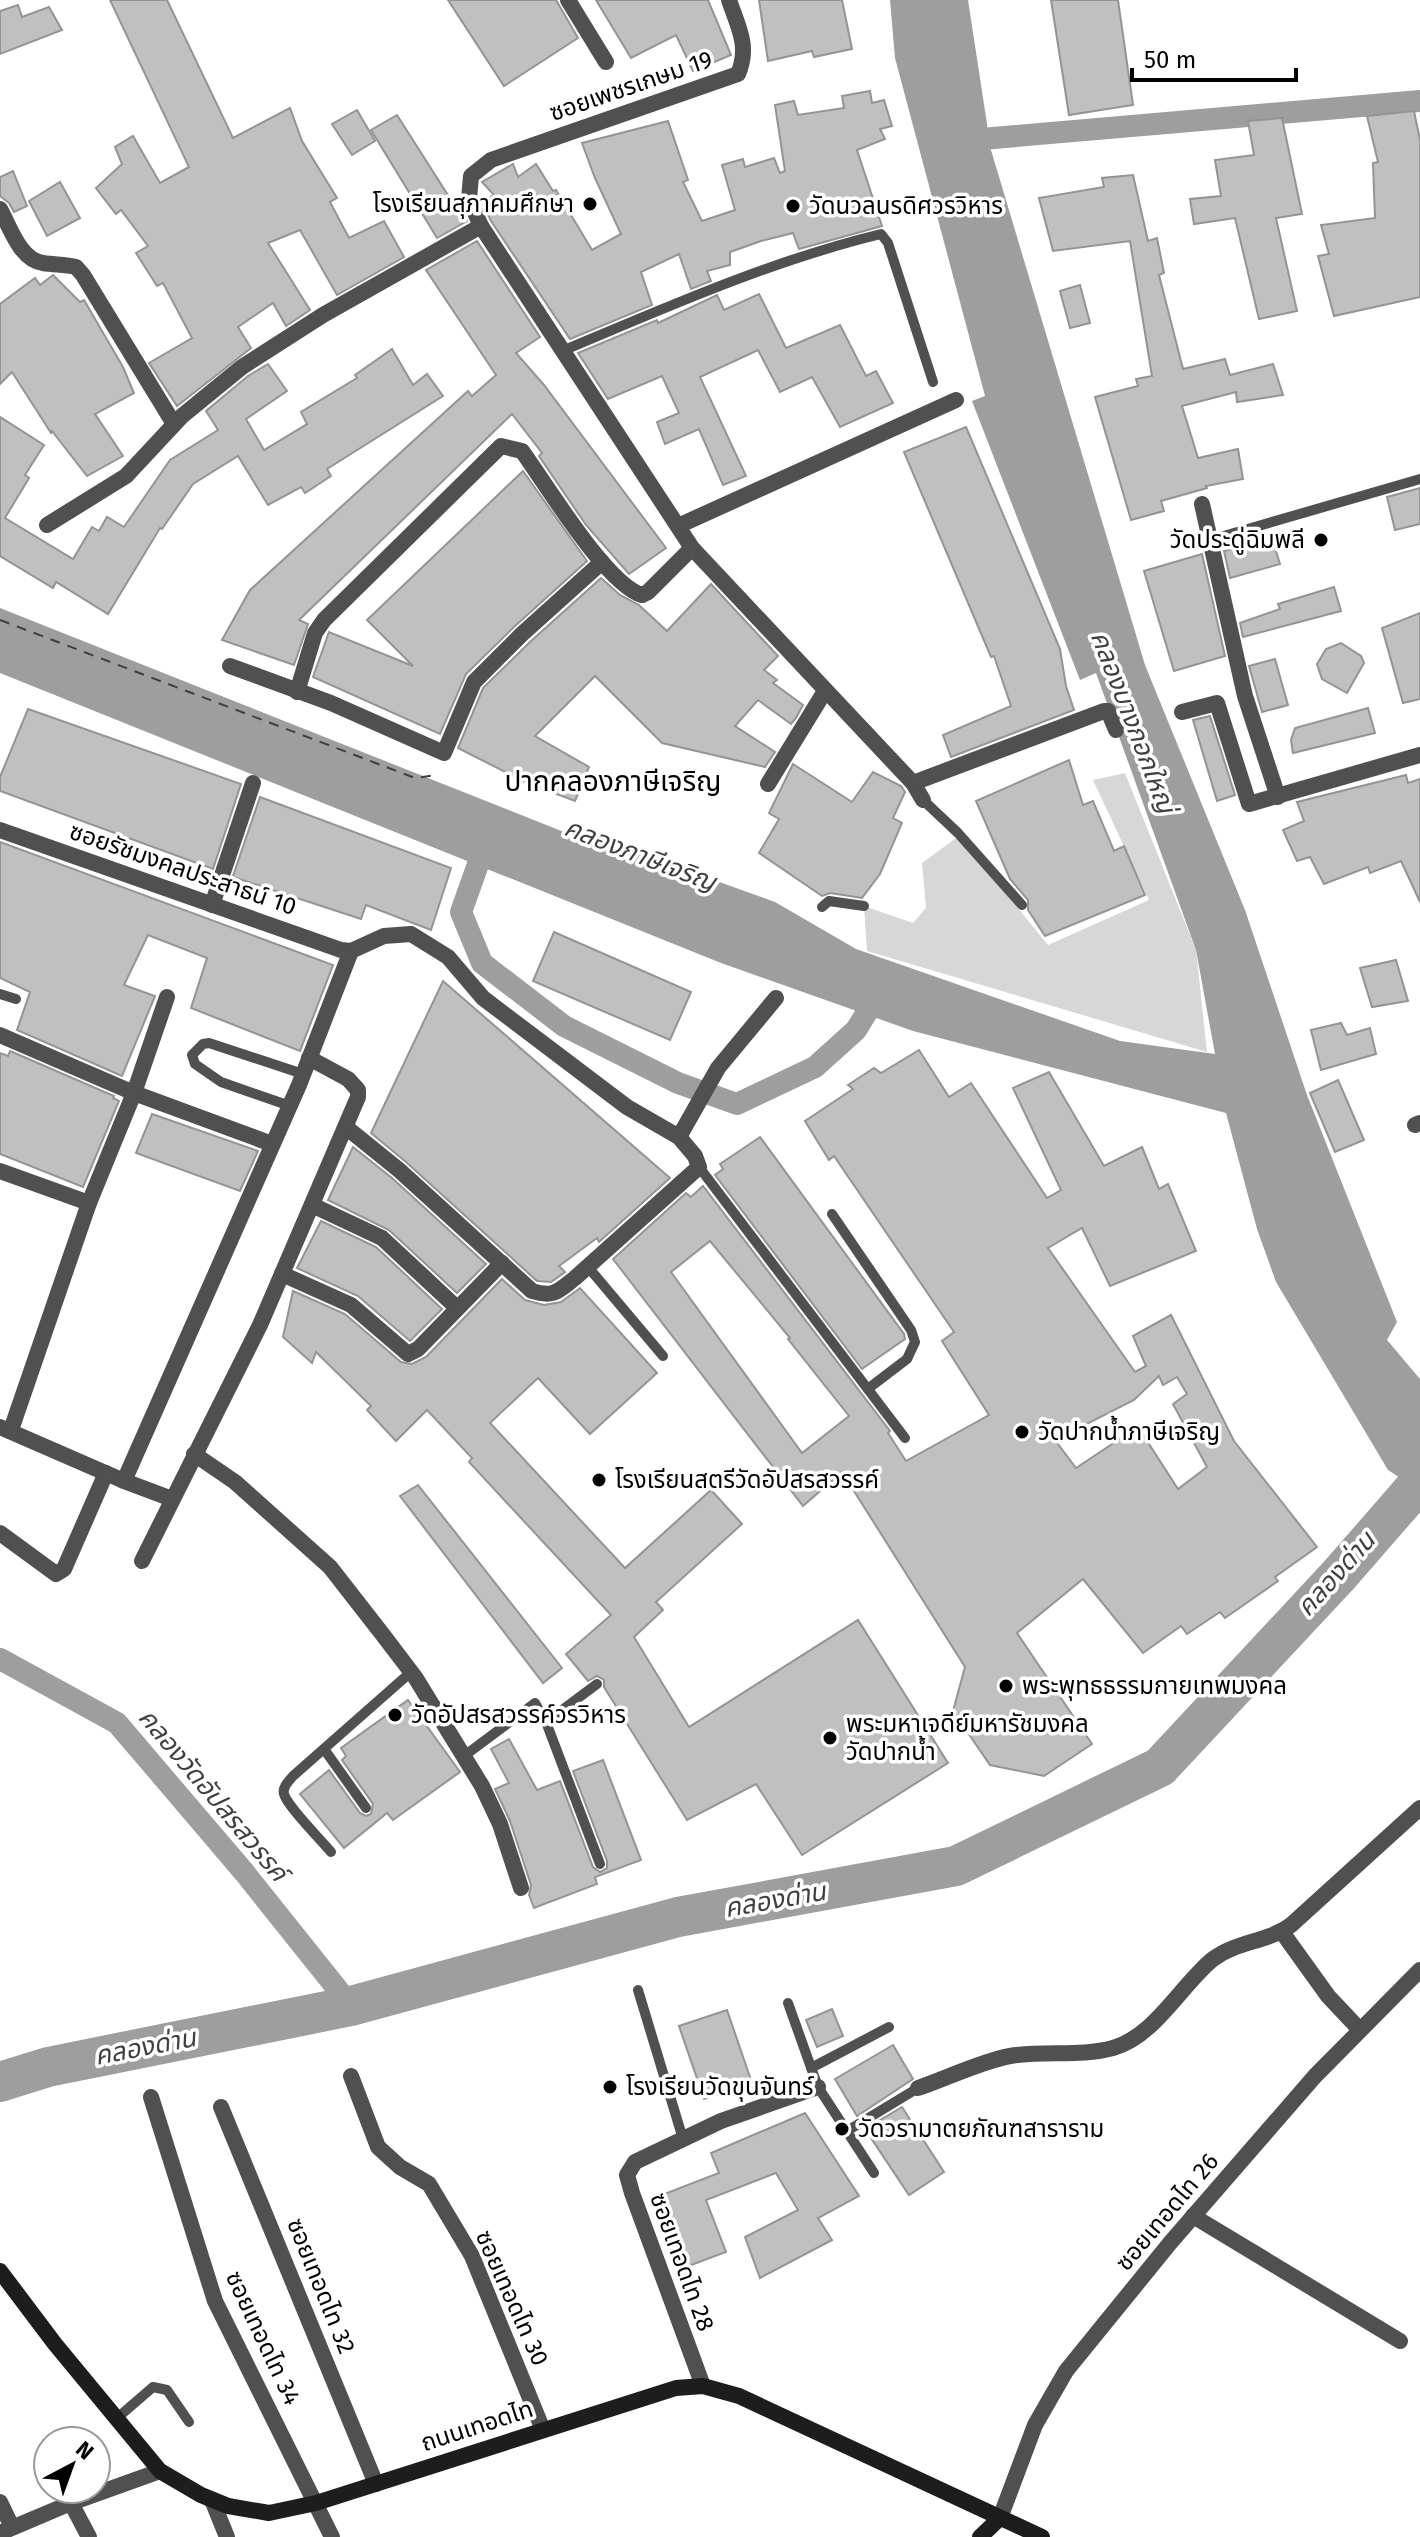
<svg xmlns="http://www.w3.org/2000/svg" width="1420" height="2537" viewBox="0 0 1420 2537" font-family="'Fira Sans','Noto Sans Thai',sans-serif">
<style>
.green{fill:#d7d7d7}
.water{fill:#9e9e9e}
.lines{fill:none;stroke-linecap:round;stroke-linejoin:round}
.canal{stroke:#9e9e9e;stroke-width:22}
.river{stroke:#9e9e9e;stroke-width:40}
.ferry{stroke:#3f3f3f;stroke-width:2;stroke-dasharray:10 8;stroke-linecap:butt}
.building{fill:#c0c0c0;stroke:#949494;stroke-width:2;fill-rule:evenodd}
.lane{stroke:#505050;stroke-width:10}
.street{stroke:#505050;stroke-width:16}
.secondary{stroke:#1d1d1d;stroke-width:16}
.poi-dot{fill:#000;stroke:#fff;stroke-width:3}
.labels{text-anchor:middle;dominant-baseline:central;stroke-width:7;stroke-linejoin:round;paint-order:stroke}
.street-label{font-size:24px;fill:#000;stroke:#fff}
.poi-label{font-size:24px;fill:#000;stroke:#fff;text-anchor:start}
.water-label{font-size:26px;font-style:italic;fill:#3f3f3f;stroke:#fff}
.quarter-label{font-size:28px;fill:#000;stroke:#fff}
</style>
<rect width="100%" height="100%" fill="#fff"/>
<polygon class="green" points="1125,773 1196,950 1207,1052 867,951 864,906 913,923 926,908 922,863 959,836 1048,945 1149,900 1093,780"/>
<polygon class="water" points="890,0 968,0 991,150 1145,665 1245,910 1307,1095 1397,1322 1387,1340 1420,1379 1420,1491 1388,1470 1276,1282 1257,1229 1226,1113 913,1031 721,963 0,673 0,608 584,840 655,859 775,902 856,949 1120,1041 1215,1054 1196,950 1096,673 1080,680 972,401 985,396 895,58"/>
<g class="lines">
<g class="canal">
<polyline points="959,141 1420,101"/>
<polyline points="487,839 461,912 482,963 564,1026 678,1083 737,1104 815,1067 856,1030 880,991"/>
<polyline points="0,1659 117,1723 244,1872 351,2006"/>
</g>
<polyline class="river" points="0,2082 48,2067 351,2006 678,1917 956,1866 1160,1767 1339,1575 1420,1482"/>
<polyline class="ferry" points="0,620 415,778 437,775"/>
</g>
<g class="building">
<polygon points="110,0 167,0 233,138 290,108 302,141 337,198 330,202 349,238 384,221 404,257 337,295 300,230 268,243 310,310 286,326 273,303 238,327 251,348 177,406 149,363 192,338 163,283 157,286 136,253 148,246 121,210 116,214 96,188 122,164 115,147 133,136 160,183 189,167"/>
<polygon points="448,0 556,0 578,38 504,86"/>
<polygon points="596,0 708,0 731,55 693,71 676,35 631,58"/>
<polygon points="759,0 842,0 852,49 814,57 812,51 768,61"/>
<polygon points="1051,0 1118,0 1133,105 1069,115"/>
<polygon points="18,5 22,17 49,7 62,30 0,54 0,11"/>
<polygon points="870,91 872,103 884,100 892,126 880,129 885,139 857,150 882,226 799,249 793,233 761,241 730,252 730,265 707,271 711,281 691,289 679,254 641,272 652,305 570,339 491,221 482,202 494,195 482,182 513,164 518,177 536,164 553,191 556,190 592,250 621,234 595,178 582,143 668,121 688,180 683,182 702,221 735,210 722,165 743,159 745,167 774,158 780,173 785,171 775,105 794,101 798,115 844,108 842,96"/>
<polygon points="357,110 375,141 352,155 332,124"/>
<polygon points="1414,111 1420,140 1420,297 1334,316 1318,256 1329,254 1321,225 1375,218 1373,163 1378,162 1367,116"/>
<polygon points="397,115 460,214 463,213 467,221 437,238 371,130"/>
<polygon points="1282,118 1302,214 1276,218 1297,311 1259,319 1235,218 1194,224 1190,199 1221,196 1215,160 1254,155 1248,121"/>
<polygon points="13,171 27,206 14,212 9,203 0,196 0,177"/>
<polygon points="1133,175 1148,241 1157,238 1164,273 1159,275 1183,369 1225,359 1230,375 1273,364 1283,395 1237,402 1236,392 1182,406 1198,458 1238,449 1243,479 1206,486 1207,488 1161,501 1164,511 1131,520 1095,397 1138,386 1136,379 1152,376 1130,241 1053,251 1039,198 1104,187 1102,178"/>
<polygon points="60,182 80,218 47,236 29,201"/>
<polygon points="477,241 540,337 516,353 544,385 666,548 629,574 586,525 539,456 542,453 512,414 299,620 308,624 294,665 222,640 250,590 468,391 472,396 496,375 426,270"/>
<polygon points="53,275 80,302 84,300 123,367 134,393 95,414 123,456 87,476 52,431 51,433 12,372 0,384 0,304 35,278 40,285"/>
<polygon points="1080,285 1090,323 1070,328 1060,291"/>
<polygon points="759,294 786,348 840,325 866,376 876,371 893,403 840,427 812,377 780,392 758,350 700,377 746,476 723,485 699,429 665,444 657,422 679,413 662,376 608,399 578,353 657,320 658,323 717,295 724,310"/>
<polygon points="392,349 413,385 427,374 443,396 327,469 331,476 305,493 301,487 268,505 238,456 193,484 162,529 160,528 108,614 56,582 53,588 0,556 0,417 44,445 25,475 29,478 5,518 73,559 92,527 99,531 107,517 124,527 170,460 218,430 206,411 248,376 268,364 287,391 246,419 264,450 307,424 301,412 357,378 355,375"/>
<polygon points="966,427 1060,649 1066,686 1074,710 951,757 943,735 1011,706 994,656 991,657 904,452"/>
<polygon points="523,471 587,561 515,626 466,674 440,734 313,677 329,632 413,666 367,620"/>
<polygon points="1420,488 1420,524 1395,530 1387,497"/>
<polygon points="1272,538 1280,564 1230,578 1224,551"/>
<polygon points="1202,554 1225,656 1174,671 1144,571"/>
<polygon points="601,578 620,595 639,605 667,631 711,584 778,656 764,670 777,680 773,683 803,705 796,718 791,724 758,700 735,726 775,752 765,767 662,743 595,676 535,736 589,767 575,801 523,781 458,748 483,688 530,642"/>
<polygon points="1334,587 1341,611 1243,637 1240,623 1280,609 1278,604"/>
<polygon points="1420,613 1420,699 1403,703 1382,628"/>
<polygon points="1341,643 1361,656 1364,663 1347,693 1322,679 1317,664 1326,649"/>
<polygon points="1275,659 1288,705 1262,712 1249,666"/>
<polygon points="1368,708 1375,733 1293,753 1291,740 1295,728"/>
<polygon points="28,709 241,784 213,869 0,791 0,777"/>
<polygon points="1210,716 1235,795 1217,801 1193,720"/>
<polygon points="1069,760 1083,805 1093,801 1114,851 1124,846 1145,895 1045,936 1028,910 1028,900 1010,879 976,801"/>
<polygon points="793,764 852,802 873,772 901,786 905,792 893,818 902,823 880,874 862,898 830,893 822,896 759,853 779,819 769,813"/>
<polygon points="1406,775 1408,783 1420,779 1420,902 1401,861 1370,873 1368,867 1324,884 1310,857 1297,861 1283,830 1304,821 1297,802"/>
<polygon points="260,797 451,868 431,930 366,905 361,919 236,878 233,876"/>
<polygon points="0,842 333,965 300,1051 191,1008 207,958 148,935 124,985 155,996 122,1076 17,1030 30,992 0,978"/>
<polygon points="554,932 691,992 670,1040 533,981"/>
<polygon points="1396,960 1408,1001 1372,1007 1360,968"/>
<polygon points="443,981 670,1178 599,1242 597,1238 559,1266 565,1272 551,1282 537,1281 406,1162 371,1133"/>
<polygon points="1341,1023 1347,1035 1370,1028 1376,1054 1321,1070 1311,1030"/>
<path d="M919,1050l30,47 22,-14 76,115 14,-8 -48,-102 36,-16 55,94 38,-19 17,42 9,-5 28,67 -86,35 -28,-58 -34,20 87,124 11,-6 -13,-30 38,-21 63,126 83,106 -42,30 3,4 -53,37 -5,-6 -33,22 -6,-8 -38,27 -60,-74 -66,54 75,111 -48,32 -54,-11 -37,-54 12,-44 -123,-195 -39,34 -190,-247 73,-66 5,4 12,-11 187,245 -2,2 18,28 83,-46 -47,-74 12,-9 -120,-176 -5,4 -24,-39 48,-32 -5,-4 26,-17 7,5zM710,1241l80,97 -2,1 61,77 -47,37 -131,-181zM1159,1376l4,9 14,-8 10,17 -14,10 34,63 -29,22 -40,-62 -62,41 -21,-28 79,-40z"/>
<polygon points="10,1051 114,1096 113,1098 119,1101 83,1187 0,1154 0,1053 8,1056"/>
<polygon points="1338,1080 1364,1140 1335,1152 1310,1093"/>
<polygon points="152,1114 258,1151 240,1191 136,1153"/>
<polygon points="760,1137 904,1334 905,1339 862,1369 715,1175 723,1169 720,1164"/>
<polygon points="353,1147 392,1178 486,1264 457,1293 389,1230 328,1200"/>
<polygon points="321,1221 376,1247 442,1309 410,1341 358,1296 297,1268"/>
<polygon points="502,1279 525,1300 544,1305 561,1302 580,1288 657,1373 590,1434 538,1378 490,1423 625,1568 711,1490 742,1524 656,1602 663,1610 634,1637 689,1727 858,1620 948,1763 802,1855 756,1784 687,1820 604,1687 604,1680 597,1676 588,1681 566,1654 611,1615 469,1462 472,1458 427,1410 396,1441 367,1410 371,1406 316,1352 312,1363 283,1337 293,1291 345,1314 401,1362 412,1364 426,1357"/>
<polygon points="418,1485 562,1668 543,1683 400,1496"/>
<polygon points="408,1700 460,1772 393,1820 387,1813 344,1848 300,1794 329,1770 360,1813 366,1816 371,1814 373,1804 342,1760 346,1756 341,1748"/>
<polygon points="509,1739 537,1790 560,1781 593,1867 600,1872 607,1868 607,1861 573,1771 603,1760 641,1860 595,1877 597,1884 534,1908 529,1895 531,1885 510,1821 495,1789 509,1783 491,1749"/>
<polygon points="832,2009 843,2036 817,2047 806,2020"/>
<polygon points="727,2010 752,2083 704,2099 679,2026"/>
<polygon points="893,2045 913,2079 857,2116 835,2079"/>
<polygon points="902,2107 944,2172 909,2195 865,2129"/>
<polygon points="805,2113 859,2196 818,2218 832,2240 760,2278 745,2237 798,2210 776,2173 706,2200 726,2252 686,2267 659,2196 719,2173 711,2153"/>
</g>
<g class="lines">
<g class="lane">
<path d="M562,351c105,-44 208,-90 319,-117l7,9 45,139"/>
<polyline points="1210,540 1420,479"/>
<polyline points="923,800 958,833 1022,905"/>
<polyline points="822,907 829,901 864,906"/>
<polyline points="0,994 16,999"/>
<polyline points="290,1106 221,1082 195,1064 192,1055 203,1044 209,1043 303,1074"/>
<polyline points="699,1167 905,1438"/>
<polyline points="832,1214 911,1330 915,1342 907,1359 869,1388"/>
<polyline points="588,1267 663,1356"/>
<polyline points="546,1722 597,1684"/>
<polyline points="324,1749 366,1808"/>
<polyline points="464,1756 535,1703 546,1722 600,1864"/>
<path d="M331,1852c-9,-11 -44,-46 -47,-58 -2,-7 5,-13 9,-18l118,-104"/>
<polyline points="638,1990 683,2139"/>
<polyline points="788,2003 818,2087 874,2173"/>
<polyline points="811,2068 889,2027"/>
<polyline points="847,2131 918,2088"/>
<polyline points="116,2419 153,2387 167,2390 189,2422"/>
</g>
<g class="street">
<polyline points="568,0 606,62"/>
<path d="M729,0c9,27 21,46 9,74l-247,86 -20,16 -2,23 12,27 211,322 221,235 10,17"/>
<path d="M0,209c10,18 20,51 43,54 12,2 22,1 33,4l7,8 91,149"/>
<polyline points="1202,504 1245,696 1278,797"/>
<polyline points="47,525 126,476 182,416 242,367 323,315 481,226"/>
<polyline points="678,526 956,400"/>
<polyline points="230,666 331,703 444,753 474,682 522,634 602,562"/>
<path d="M297,692l18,-59 9,-13 177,-174 21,5c24,33 84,133 120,144l6,-3 44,-44"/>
<polyline points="1182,712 1217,703 1249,804 1420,755"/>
<polyline points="913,783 1104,711 1108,711 1116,730"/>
<polyline points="768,784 825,691"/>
<polyline points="0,830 341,950 351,951"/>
<polyline points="212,905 253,783"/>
<polyline points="0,1035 134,1093 272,1144"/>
<polyline points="1415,1125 1420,1123"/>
<path d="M347,1128l52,42 133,121c22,7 26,0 43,-13l124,-111 -4,-11 -16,-19"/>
<polyline points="0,1171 89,1203"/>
<polyline points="312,1205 382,1238 456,1307"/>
<polyline points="282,1274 351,1305 408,1354 418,1349 502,1263"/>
<polyline points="0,1427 124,1481 172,1499"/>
<polyline points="11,1430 89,1203 134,1093 167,997"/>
<polyline points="194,1454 235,1482 330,1567 383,1635 415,1677 482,1786 500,1824 521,1888"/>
<polyline points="124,1481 299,1085 351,951 384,936 411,934 448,957 483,998 627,1107 679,1137 718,1068 776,998"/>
<polyline points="0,1533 56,1574 64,1569 106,1473"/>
<polyline points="142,1561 260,1325 358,1097 358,1090 348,1079 309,1058"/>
<polyline points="1282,1932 1328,1996 1360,2030"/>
<polyline points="351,2076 378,2147 400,2167 429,2184 472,2256 543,2430"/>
<path d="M918,2088c27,-9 64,-27 92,-32 34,-6 70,1 103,-8 42,-12 68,-63 100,-89 24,-18 55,-17 78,-34l129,-117"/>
<polyline points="151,2097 215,2301 332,2537"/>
<polyline points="221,2107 376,2484"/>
<polyline points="1193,2216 1400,2341"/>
<polyline points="703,2386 632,2193 627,2175 635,2162 721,2121 818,2087"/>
<polyline points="212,2500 227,2537"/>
<polyline points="0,2502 12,2527"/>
<polyline points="71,2503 89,2537"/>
<polyline points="1000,2518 1035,2425 1066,2371 1170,2243 1315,2076 1420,1970"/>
<polyline points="0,2533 71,2503 160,2471"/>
</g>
<g class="secondary">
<polyline points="0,2271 55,2344 160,2471 201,2495 228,2506 269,2513 316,2503 676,2388 703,2386 739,2396 1042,2537"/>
<polyline points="980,2537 1000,2518"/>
</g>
</g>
<g class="poi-dot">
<circle cx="590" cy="204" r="8"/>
<circle cx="793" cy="206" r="8"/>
<circle cx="1321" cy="540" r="8"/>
<circle cx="1022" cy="1432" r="8"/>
<circle cx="599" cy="1480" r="8"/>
<circle cx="1006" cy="1686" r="8"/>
<circle cx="395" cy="1715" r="8"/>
<circle cx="830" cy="1738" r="8"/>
<circle cx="610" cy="2087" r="8"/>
<circle cx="842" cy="2129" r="8"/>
</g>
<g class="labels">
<g class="street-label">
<text transform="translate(631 86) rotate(-19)">ซอยเพชรเกษม 19</text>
<text transform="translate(183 869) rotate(19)">ซอยรัชมงคลประสาธน์ 10</text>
<text transform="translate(1167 2212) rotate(-50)">ซอยเทอดไท 26</text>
<text transform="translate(682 2262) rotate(70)">ซอยเทอดไท 28</text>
<text transform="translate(321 2286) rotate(68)">ซอยเทอดไท 32</text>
<text transform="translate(512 2298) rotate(66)">ซอยเทอดไท 30</text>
<text transform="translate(263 2338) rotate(65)">ซอยเทอดไท 34</text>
<text transform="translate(477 2426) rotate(-18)">ถนนเทอดไท</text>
</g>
<g class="poi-label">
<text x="574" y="204" text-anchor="end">โรงเรียนสุภาคมศึกษา</text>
<text x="809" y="206">วัดนวลนรดิศวรวิหาร</text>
<text x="1305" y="540" text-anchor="end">วัดประดู่ฉิมพลี</text>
<text x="1038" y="1432">วัดปากน้ำภาษีเจริญ</text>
<text x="615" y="1480">โรงเรียนสตรีวัดอัปสรสวรรค์</text>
<text x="1022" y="1686">พระพุทธธรรมกายเทพมงคล</text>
<text x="411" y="1715">วัดอัปสรสวรรค์วรวิหาร</text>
<text x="846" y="1724">พระมหาเจดีย์มหารัชมงคล<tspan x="846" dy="28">วัดปากน้ำ</tspan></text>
<text x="626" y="2087">โรงเรียนวัดขุนจันทร์</text>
<text x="858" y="2129">วัดวรามาตยภัณฑสาราราม</text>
</g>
<g class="water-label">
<text transform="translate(1133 722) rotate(69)">คลองบางกอกใหญ่</text>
<text transform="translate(640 855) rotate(21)">คลองภาษีเจริญ</text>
<text transform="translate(1336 1574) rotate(-48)">คลองด่าน</text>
<text transform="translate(213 1795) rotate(50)">คลองวัดอัปสรสวรรค์</text>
<text transform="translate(775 1900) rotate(-10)">คลองด่าน</text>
<text transform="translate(145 2047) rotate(-11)">คลองด่าน</text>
</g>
<g class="quarter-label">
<text x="613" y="781">ปากคลองภาษีเจริญ</text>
</g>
</g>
<g transform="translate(72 2465) rotate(41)"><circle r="38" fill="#ffffff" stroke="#999999" stroke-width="2"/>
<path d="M0-6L14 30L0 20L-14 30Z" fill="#000000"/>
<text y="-12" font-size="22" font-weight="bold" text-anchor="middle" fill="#000000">N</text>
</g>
<path d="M1132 68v12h164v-12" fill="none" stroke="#000000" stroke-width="4"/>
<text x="1144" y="68" font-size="24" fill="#000000" stroke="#ffffff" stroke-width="6" paint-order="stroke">50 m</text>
</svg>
